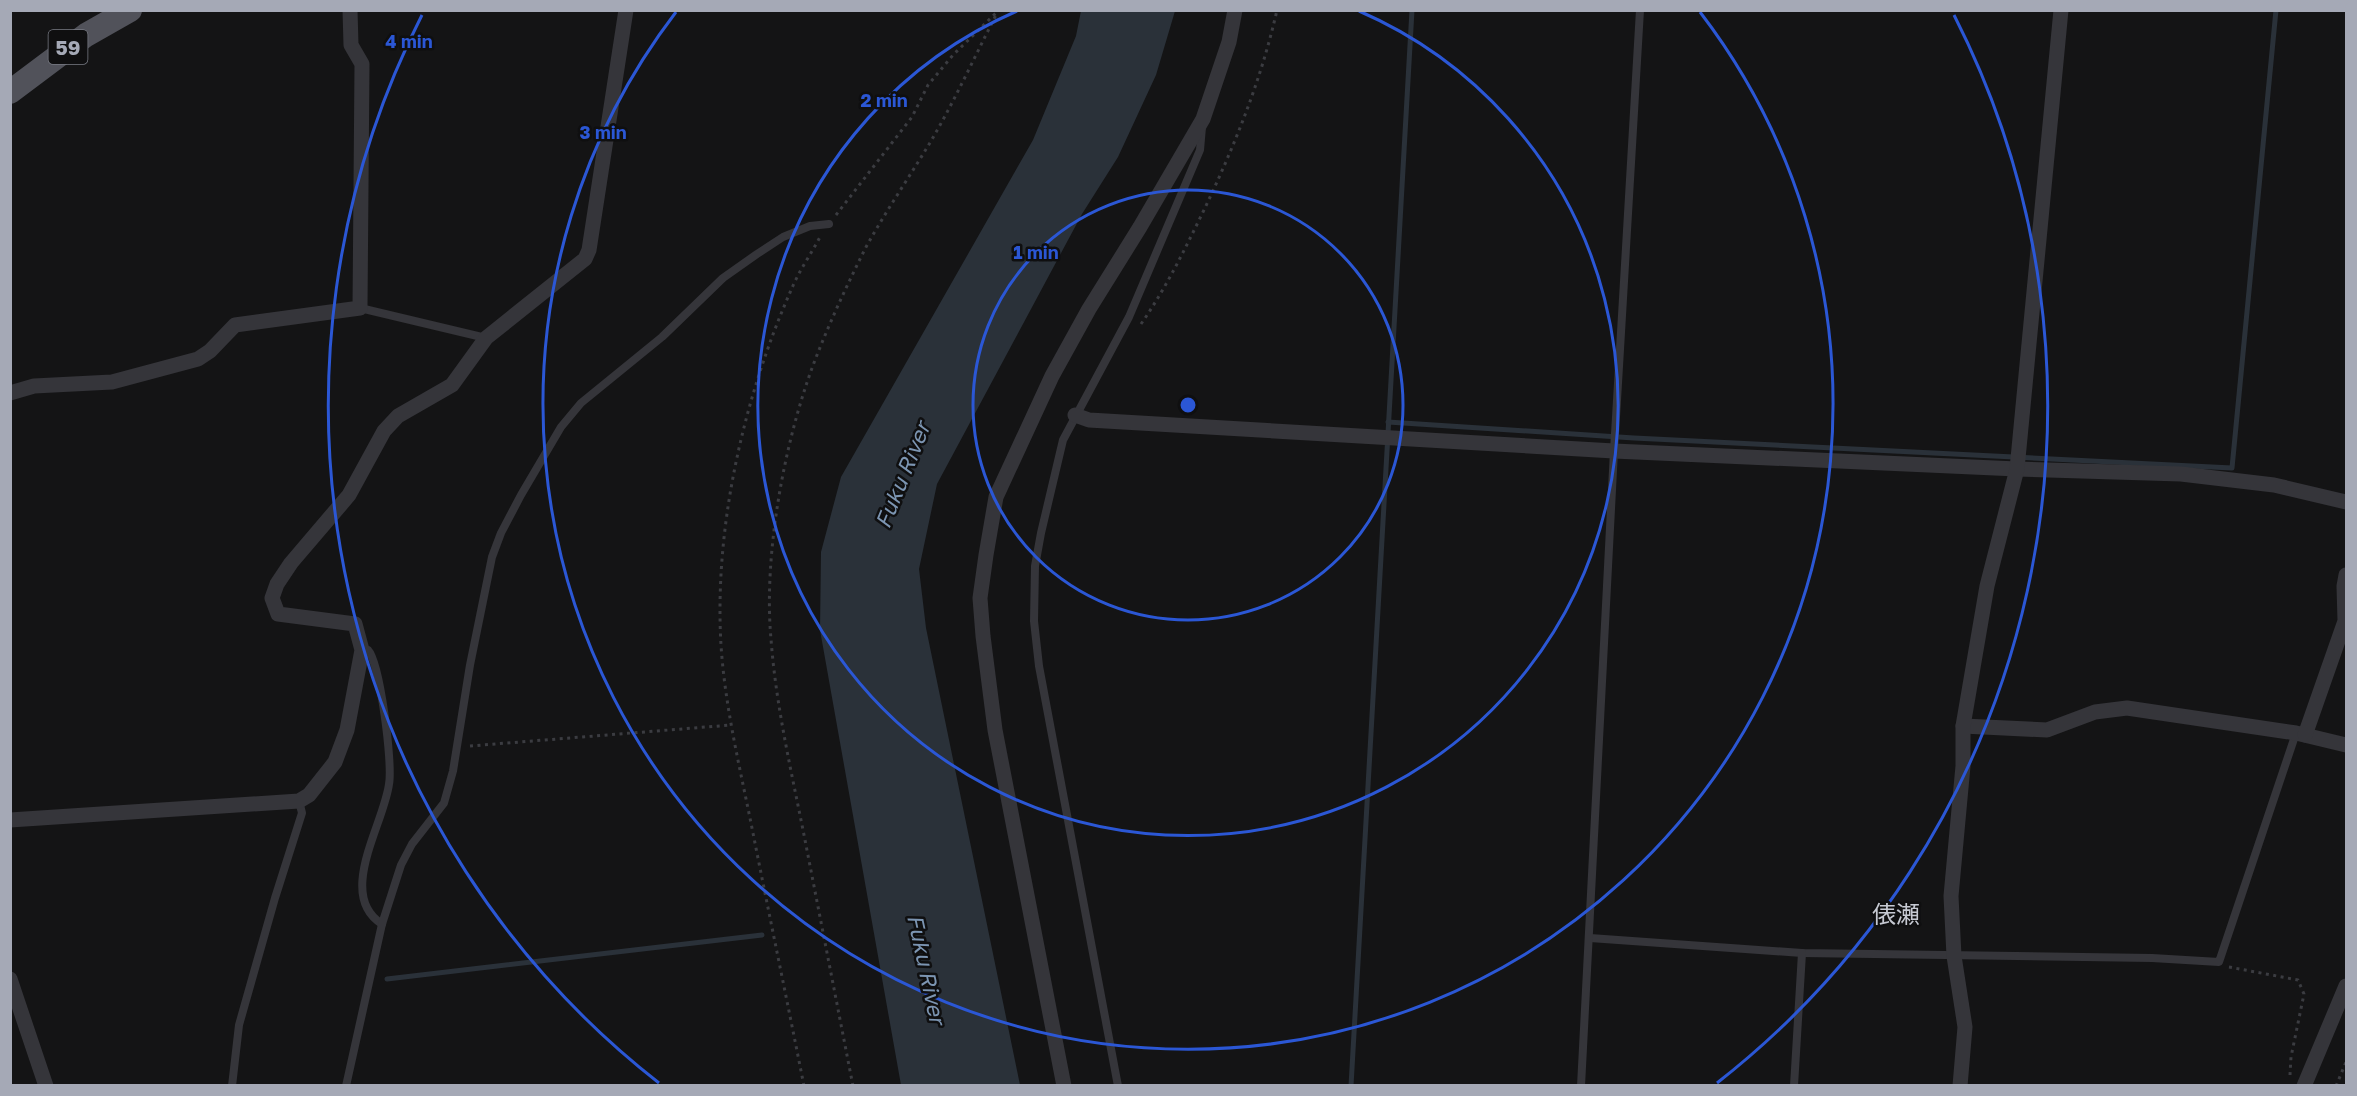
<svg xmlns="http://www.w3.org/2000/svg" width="2357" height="1096" viewBox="0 0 2357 1096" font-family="'Golos Text','Noto Sans JP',sans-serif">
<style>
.water{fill:#2a3139}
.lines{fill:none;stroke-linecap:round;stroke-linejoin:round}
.stream{stroke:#2a3139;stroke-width:5}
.path{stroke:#3b3c41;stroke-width:3;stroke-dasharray:3 4.5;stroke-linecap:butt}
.lane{stroke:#35353a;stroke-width:8}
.street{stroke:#35353a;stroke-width:15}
.primary{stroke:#51525a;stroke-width:24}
.ring{fill:none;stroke:#2b57d5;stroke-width:3}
.labels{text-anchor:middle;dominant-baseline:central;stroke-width:5;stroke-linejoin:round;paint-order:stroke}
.shield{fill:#0f0f10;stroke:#787b84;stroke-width:1.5}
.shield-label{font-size:20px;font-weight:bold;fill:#a5a9b6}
.water-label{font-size:22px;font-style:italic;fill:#7c95b2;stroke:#0f0f10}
.quarter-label{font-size:24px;fill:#c6c9d2;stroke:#0f0f10}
.centre{fill:#2b57d5;stroke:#0f0f10;stroke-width:3}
.ring-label{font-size:18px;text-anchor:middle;font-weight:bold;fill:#2b57d5;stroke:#0f0f10;stroke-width:5;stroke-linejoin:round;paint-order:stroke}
</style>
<rect width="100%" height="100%" fill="#141415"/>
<polygon class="water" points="1081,11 1175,11 1156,75 1118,157 1082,214 937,484 919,569 926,628 1020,1085 901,1085 820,630 821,552 841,477 1033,140 1076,36"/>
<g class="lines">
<g class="stream">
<polyline points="1388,422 1634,438 2232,468 2276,10"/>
<polyline points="387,979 762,935"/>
<polyline points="1351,1086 1412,10"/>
</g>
<g class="path">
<polyline points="836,215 912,117 928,85 953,55 998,11"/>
<path d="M1141,324c25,-36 43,-73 62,-112 31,-65 58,-131 74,-202"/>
<polyline points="470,746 731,725"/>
<polyline points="2229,967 2298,980 2304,994 2291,1057 2290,1075"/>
<path d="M804,1086c-17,-86 -35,-172 -52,-258 -12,-60 -27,-121 -31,-183 -7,-118 23,-249 71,-357 7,-17 19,-34 28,-51"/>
<path d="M853,1086c-16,-82 -32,-164 -48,-246 -13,-66 -29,-133 -34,-201 -8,-87 15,-208 48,-289 14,-35 30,-69 47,-103 20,-36 44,-71 65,-106 24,-41 44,-85 65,-126"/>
<polyline points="2336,1086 2346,1062"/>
</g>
<g class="lane">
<polyline points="360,308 486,338"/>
<path d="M362,650h6c12,13 25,114 21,134 -5,40 -53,111 -7,140"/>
<polyline points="1590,938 1802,953 2152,958 2219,962 2296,733"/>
<polyline points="232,1086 239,1025 275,898 302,813 299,801"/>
<polyline points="346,1086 382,924 401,865 412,844 444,803 453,771 470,665 492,557 501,533 521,495 561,427 581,403 662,337 723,278 757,254 783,237 810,226 829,224"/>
<polyline points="1118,1086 1039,666 1034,621 1035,566 1041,533 1063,440 1129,317 1200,150 1202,127"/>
<polyline points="1581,1086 1614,451 1640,10"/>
<polyline points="1794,1086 1802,953"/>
</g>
<g class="street">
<polyline points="10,393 34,386 112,382 198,359 210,351 235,325 360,308 362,64 351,45 350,10"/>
<polyline points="1075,415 1089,420 1614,451 2017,469 2181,474 2274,485 2346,502"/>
<polyline points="1963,726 2047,730 2095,712 2127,708 2296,733 2346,745"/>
<polyline points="2305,735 2345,621 2344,586 2346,575"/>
<polyline points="10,820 299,801 309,795 335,762 347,730 362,650 355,624 278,614 272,598 277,584 291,563 349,495 384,431 398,416 452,385 486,338 585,259 589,250 626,10"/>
<polyline points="10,979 46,1086"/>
<polyline points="1064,1086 995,730 983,636 980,598 986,555 996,497 1052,376 1089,309 1140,227 1203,119 1229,42 1235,10"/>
<polyline points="1960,1086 1965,1027 1954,956 1951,896 1963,766 1963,726 1987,586 2017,469 2061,10"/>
<polyline points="2304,1086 2346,986"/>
</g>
<polyline class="primary" points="10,92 86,35 130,10"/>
</g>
<g class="ring">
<circle cx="1188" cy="405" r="215"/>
<path d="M1359 11A430 430 0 1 1 1017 11"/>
<path d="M1700 12A645 645 0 1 1 676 12"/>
<path d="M659 1083A860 860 0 0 1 422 15M1954 15A860 860 0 0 1 1717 1083"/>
</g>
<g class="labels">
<rect class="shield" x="48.5" y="30" width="39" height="34" rx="4.5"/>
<g class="shield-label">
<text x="68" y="47">59</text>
</g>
<g class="water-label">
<text transform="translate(902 475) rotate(-68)">Fuku River</text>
<text transform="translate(927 969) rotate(78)">Fuku River</text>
</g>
<g class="quarter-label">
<text x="1896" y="913">俵瀬</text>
</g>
</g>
<circle cx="1188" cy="405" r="9" class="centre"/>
<g class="ring-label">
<text x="409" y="48">4 min</text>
<text x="884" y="107">2 min</text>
<text x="603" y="139">3 min</text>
<text x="1036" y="259">1 min</text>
</g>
<rect width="2357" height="1096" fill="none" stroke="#a5a9b6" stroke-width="24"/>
</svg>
